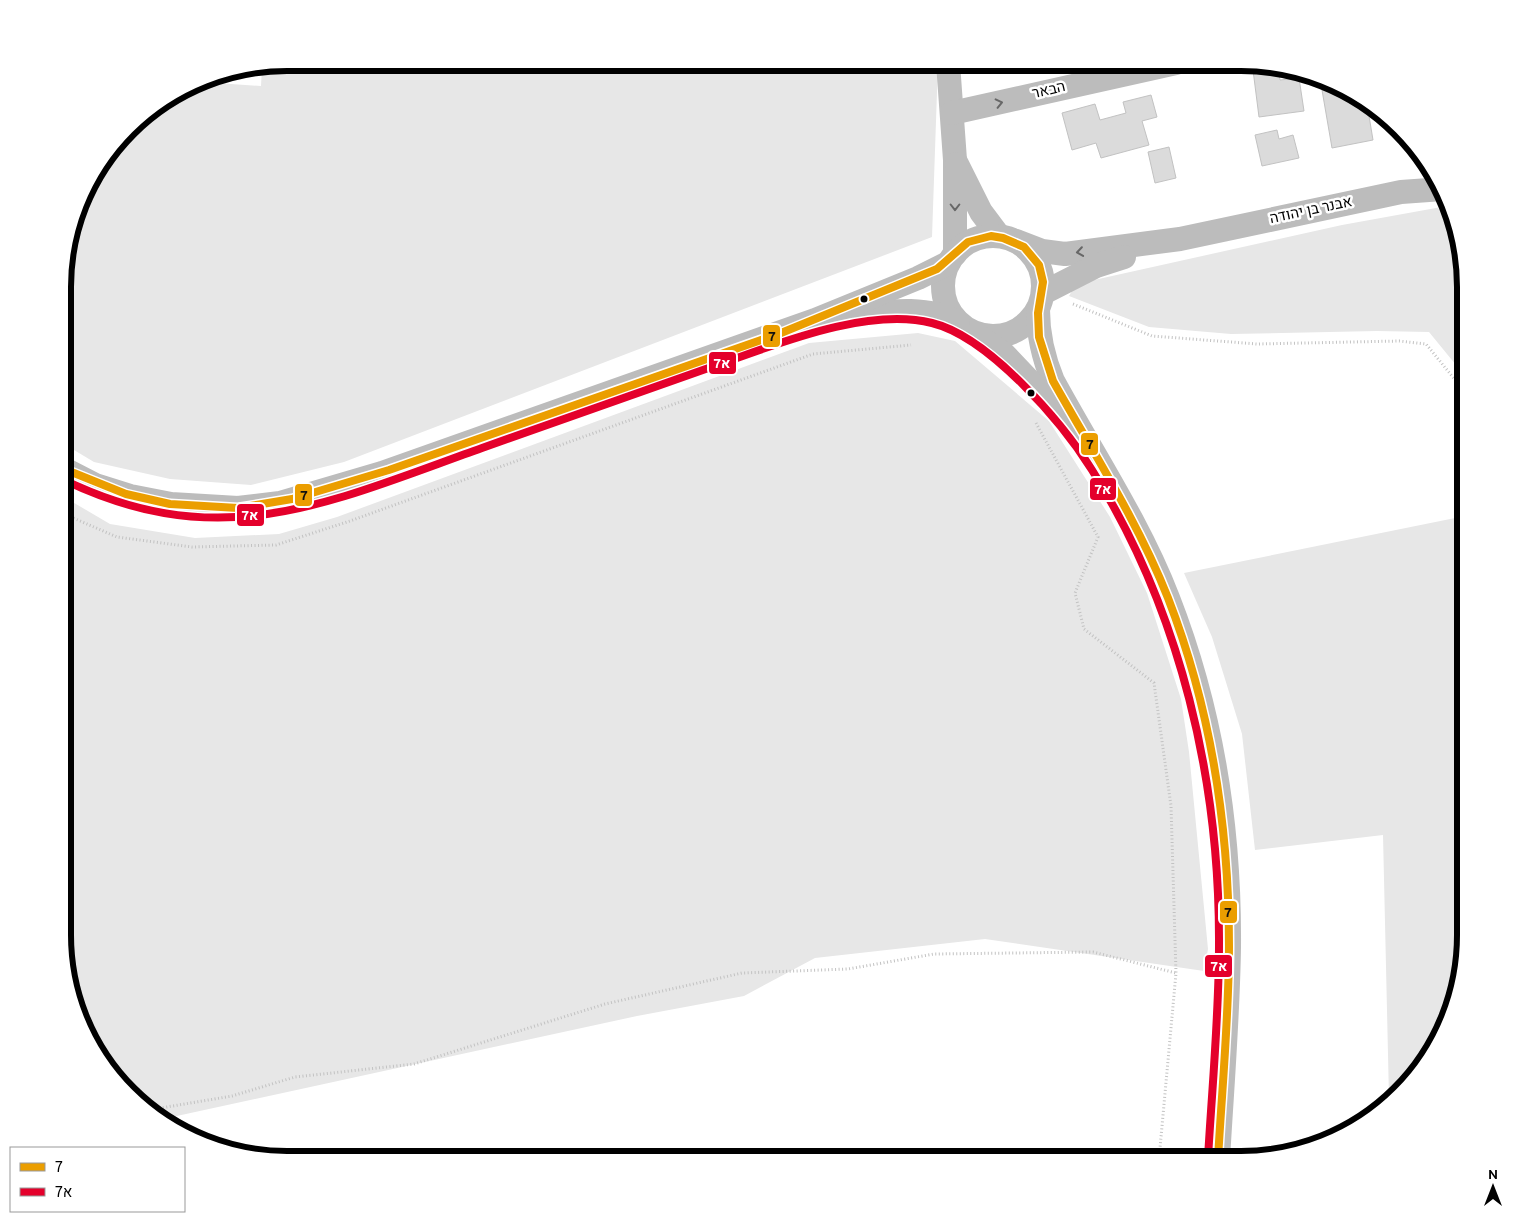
<svg xmlns="http://www.w3.org/2000/svg" width="1528" height="1222" viewBox="0 0 1528 1222" font-family="Overpass,Heebo,sans-serif">
<style>
.green{fill:#e7e7e7}
.building{fill:#dbdbdb;stroke:#c2c2c2}
.lines{fill:none;stroke-linecap:round;stroke-linejoin:round}
.path{stroke:#c2c2c2;stroke-width:3;stroke-dasharray:1 2.5;stroke-linecap:butt}
.minor{stroke:#bcbcbc;stroke-width:24}
.bus-1-casing{stroke:#fff;stroke-width:11}
.bus-2-casing{stroke:#fff;stroke-width:11}
.bus-1{stroke:#eb9e00;stroke-width:8}
.bus-2{stroke:#e4002b;stroke-width:8}
.oneway{stroke:#676767}
.bus-dot{fill:#000;stroke:#fff;stroke-width:2}
.labels{text-anchor:middle;dominant-baseline:central;stroke-width:5;stroke-linejoin:round;paint-order:stroke}
.street-label{font-size:15px;fill:#000;stroke:#fff}
.rim{fill:none;stroke:#000;stroke-width:6}
.line-badge{stroke:#fff;stroke-width:2}
.badge-label{font-size:14px;text-anchor:middle;font-weight:bold;fill:#fff}
.pale-badge-label{font-size:14px;text-anchor:middle;font-weight:bold;fill:#111}
</style>
<rect width="100%" height="100%" fill="#fff"/>
<g class="green">
<polygon points="287,63 938,63 932,237 344,462 251,485 170,479 94,462 64,444 64,258 92,175 139,118 202,82 261,86 262,67"/>
<polygon points="1447,206 1465,287 1465,376 1429,332 1377,331 1231,334 1149,327 1069,296 1076,284 1342,225"/>
<polygon points="918,333 955,341 1049,421 1110,517 1147,593 1181,699 1189,752 1208,949 1204,971 985,939 815,958 744,996 637,1016 163,1119 139,1104 86,1034 63,950 64,497 110,524 195,538 279,534 337,517 809,343"/>
<polygon points="1465,516 1465,950 1448,1021 1410,1083 1389,1098 1383,835 1255,850 1242,734 1212,637 1184,573"/>
</g>
<g class="building">
<polygon points="1273,67 1278,68 1280,80 1299,78 1304,111 1259,117 1253,70"/>
<polygon points="1339,87 1367,104 1373,140 1332,148 1322,90"/>
<polygon points="1151,95 1157,117 1142,121 1149,145 1101,158 1096,143 1072,150 1062,113 1095,104 1100,120 1126,113 1123,102"/>
<polygon points="1277,130 1279,139 1293,135 1299,158 1262,166 1255,135"/>
<polygon points="1169,147 1176,178 1155,183 1148,152"/>
</g>
<g class="lines">
<g class="path">
<polyline points="1073,304 1152,336 1257,344 1399,341 1426,344 1465,392"/>
<polyline points="1036,423 1098,537 1075,593 1084,629 1154,683 1171,806 1176,973 1159,1159"/>
<polyline points="64,514 117,537 192,547 276,545 350,521 813,354 911,345"/>
<polyline points="149,1110 232,1096 295,1077 414,1064 605,1004 742,973 848,969 934,954 1093,952 1176,973"/>
</g>
<g class="minor">
<polyline points="948,63 955,160 955,254"/>
<polyline points="952,113 1176,63"/>
<polyline points="957,164 981,212 999,236"/>
<circle cx="993" cy="286" r="50"/>
<polyline points="1016,241 1042,251 1065,254 1180,239 1401,192 1443,189"/>
<polyline points="1043,293 1096,266 1124,257"/>
<path d="M1038,310c0,26 5,47 15,71 39,72 85,140 115,217 43,110 62,230 61,349 -1,71 -7,142 -11,212"/>
<path d="M842,317c38,-4 82,-14 116,6"/>
<polyline points="976,334 1003,353 1059,412"/>
<polyline points="64,469 95,485 130,496 171,504 238,508 280,503 382,473 815,320 918,278 948,263"/>
</g>
<g class="bus-1-casing">
<path id="bus-1" d="M64,469l62,25 44,10 68,4 54,-9 97,-29 392,-137 156,-64 31,-27 23,-6 12,2 21,9 15,18 4,17 -5,31 1,24 14,44c40,71 85,141 115,217 43,111 61,230 61,348 0,71 -7,142 -11,213"/>
</g>
<g class="bus-2-casing">
<path id="bus-2" d="M64,480c158,76 266,22 418,-32 84,-30 168,-59 252,-89 56,-20 138,-51 198,-36 57,14 130,99 160,147 89,141 128,311 127,476 0,71 -7,142 -11,212"/>
</g>
<use href="#bus-1" class="bus-1"/>
<use href="#bus-2" class="bus-2"/>
</g>
<defs><path id="oneway-chevron" d="M-2-3.5L2.5 0L-2 3.5" fill="none" stroke-width="1.6" stroke-linecap="round" stroke-linejoin="round" transform="scale(1.25)"/></defs>
<g class="oneway">
<use href="#oneway-chevron" transform="translate(999 103) rotate(-13)"/>
<use href="#oneway-chevron" transform="translate(955 207) rotate(90)"/>
<use href="#oneway-chevron" transform="translate(1080 252) rotate(172)"/>
</g>
<g class="bus-dot">
<circle cx="864" cy="299" r="4.5"/>
<circle cx="1031" cy="393" r="4.5"/>
</g>
<g class="labels">
<g class="street-label">
<text transform="translate(1049 91) rotate(-13)">הבאר</text>
<text transform="translate(1311 211) rotate(-12)">אבנר בן יהודה</text>
</g>
</g>
<path d="M0 0H1528V1222H0ZM287 71H1241A216 216 0 0 1 1457 287V935A216 216 0 0 1 1241 1151H287A216 216 0 0 1 71 935V287A216 216 0 0 1 287 71Z" fill="#fff" fill-rule="evenodd"/>
<path class="rim" d="M287 71H1241A216 216 0 0 1 1457 287V935A216 216 0 0 1 1241 1151H287A216 216 0 0 1 71 935V287A216 216 0 0 1 287 71Z"/>
<g class="line-badge">
<rect x="762" y="324" width="19" height="24" rx="5" fill="#eb9e00"/>
<rect x="708" y="351" width="29" height="24" rx="5" fill="#e4002b"/>
<rect x="1080" y="432" width="19" height="24" rx="5" fill="#eb9e00"/>
<rect x="1089" y="477" width="28" height="24" rx="5" fill="#e4002b"/>
<rect x="294" y="483" width="19" height="24" rx="5" fill="#eb9e00"/>
<rect x="236" y="503" width="29" height="24" rx="5" fill="#e4002b"/>
<rect x="1219" y="900" width="19" height="24" rx="5" fill="#eb9e00"/>
<rect x="1204" y="954" width="29" height="24" rx="5" fill="#e4002b"/>
</g>
<g class="badge-label">
<text x="722" y="368">7א</text>
<text x="1103" y="494">7א</text>
<text x="250" y="520">7א</text>
<text x="1219" y="971">7א</text>
</g>
<g class="pale-badge-label">
<text x="772" y="341">7</text>
<text x="1090" y="449">7</text>
<text x="304" y="500">7</text>
<text x="1228" y="917">7</text>
</g>
<rect x="10" y="1147" width="175" height="65" fill="#ffffff" stroke="#999999"/>
<rect x="20" y="1163" width="25" height="8" fill="#eb9e00" stroke="#999999"/>
<text x="55" y="1172" font-size="15" fill="#000000">7</text>
<rect x="20" y="1188" width="25" height="8" fill="#e4002b" stroke="#999999"/>
<text x="55" y="1197" font-size="15" fill="#000000">7א</text>
<g transform="translate(1493 1187)" stroke="#ffffff" stroke-width="4" paint-order="stroke">
<path d="M0-4L9 19L0 12L-9 19Z" fill="#000000"/>
<text y="-8" font-size="14" font-weight="bold" text-anchor="middle" fill="#000000">N</text>
</g>
</svg>
